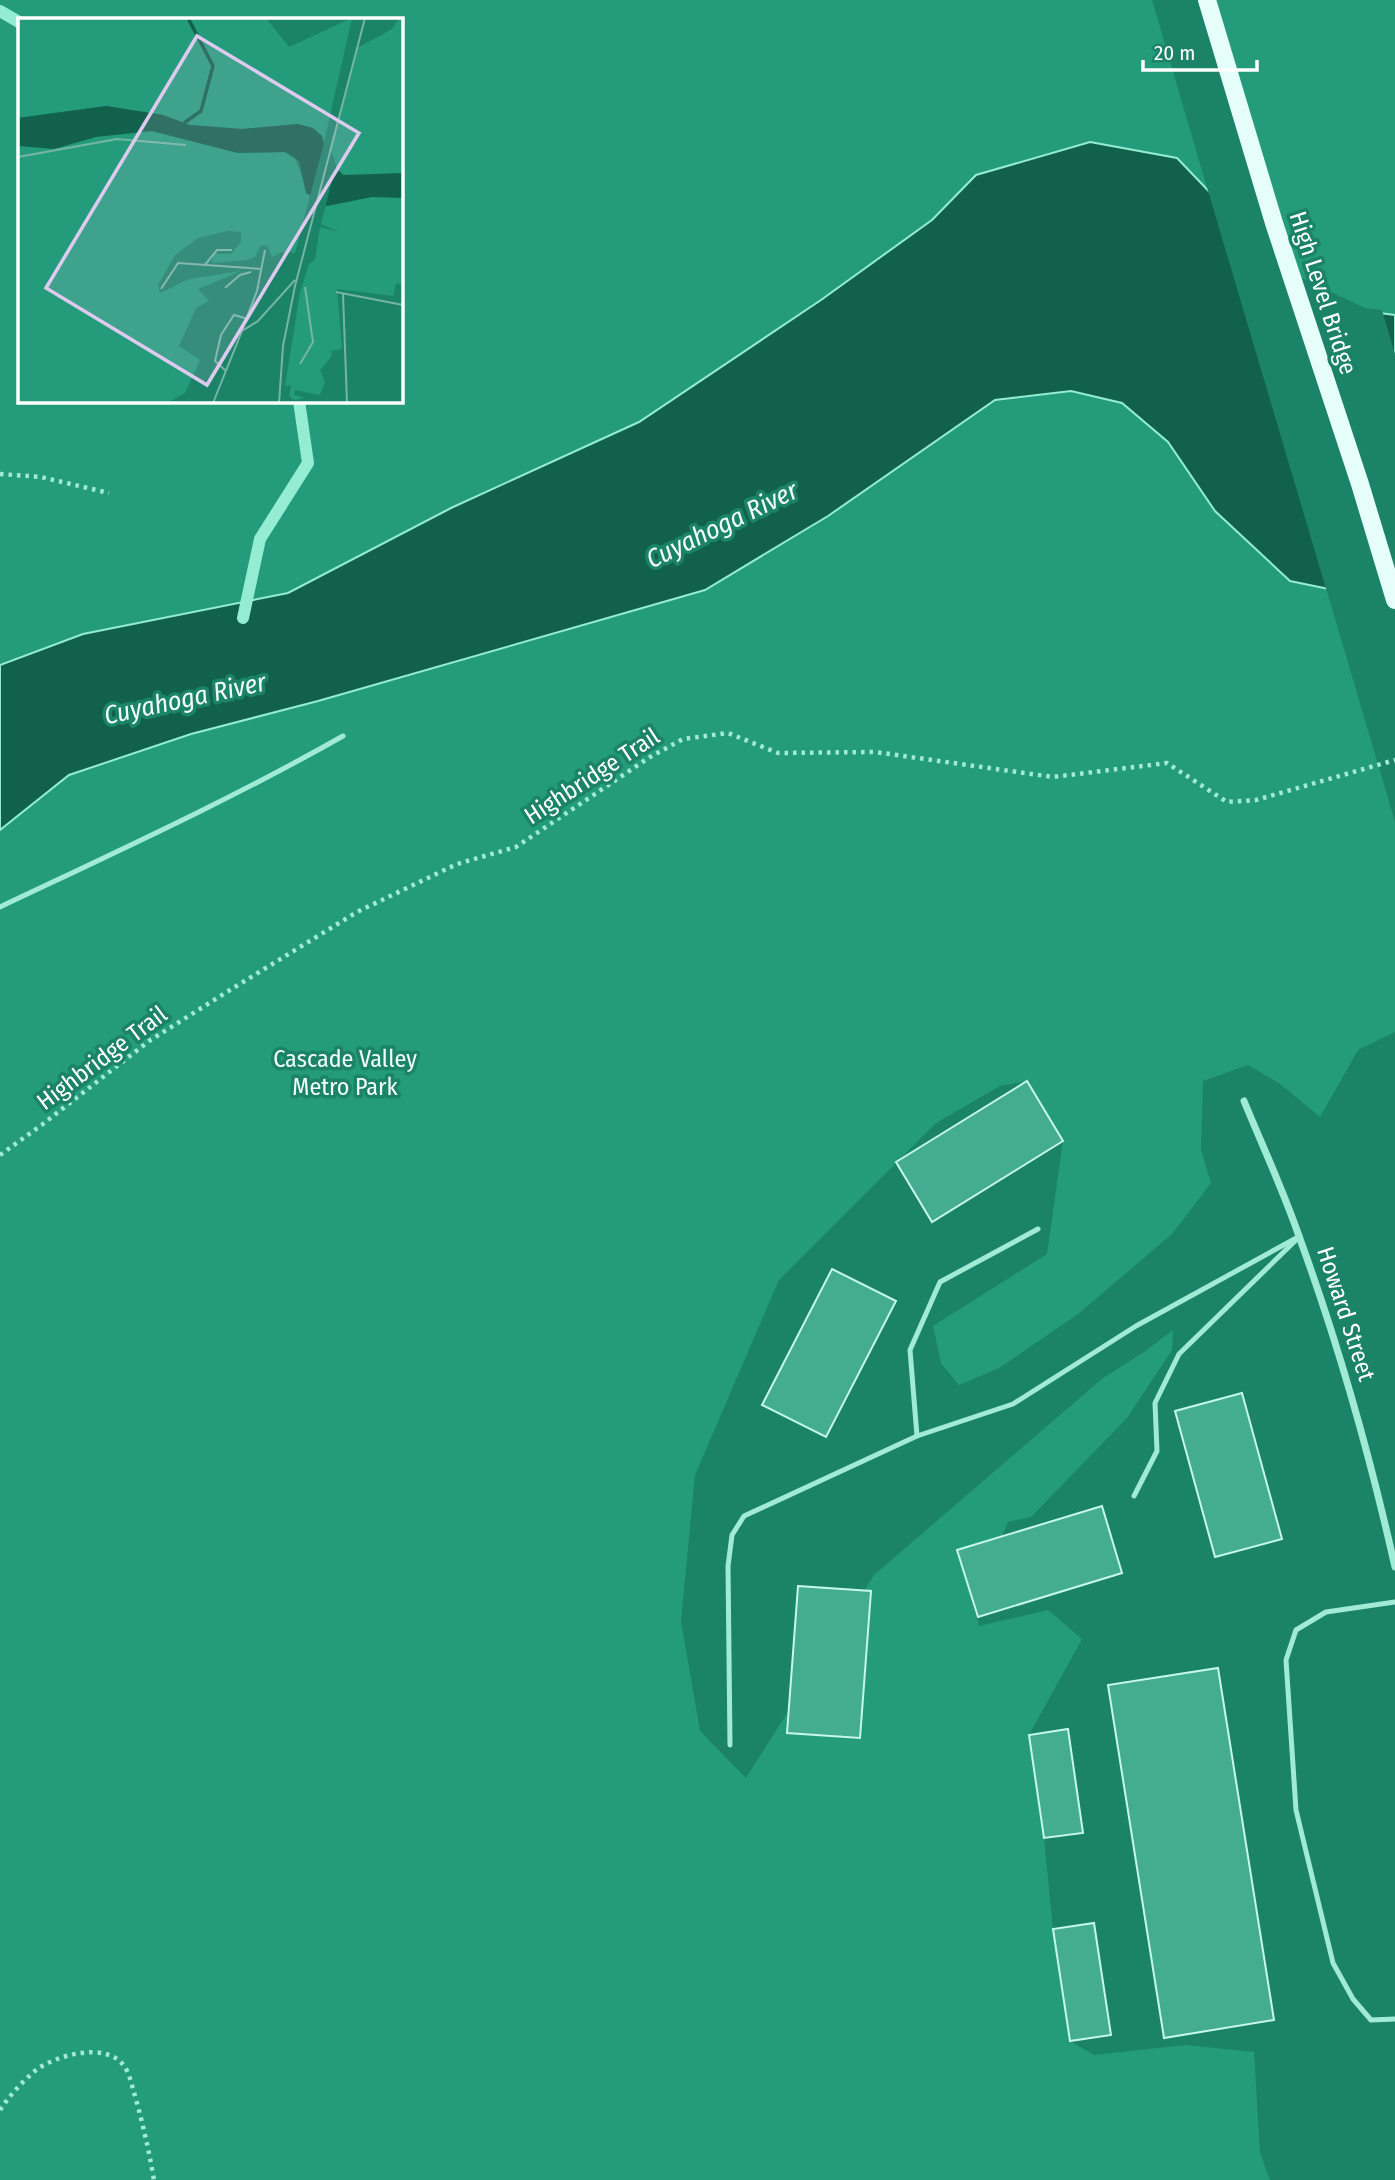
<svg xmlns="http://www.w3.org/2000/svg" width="1395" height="2180" viewBox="0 0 1395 2180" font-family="'Fira Sans Condensed',sans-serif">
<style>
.green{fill:#249c7b;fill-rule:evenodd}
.water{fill:#12614d;stroke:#94edd3;stroke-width:2}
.pier{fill:#1b8368}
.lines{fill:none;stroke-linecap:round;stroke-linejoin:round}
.stream{stroke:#94edd3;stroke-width:12}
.building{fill:#44ac90;stroke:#c5f8ea;stroke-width:2}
.path{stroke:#a1ebd6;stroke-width:4.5;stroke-dasharray:3.5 5;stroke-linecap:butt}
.service{stroke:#a1ebd6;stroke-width:5}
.minor{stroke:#a1ebd6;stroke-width:7}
.primary{stroke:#e5fef9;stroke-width:18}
.labels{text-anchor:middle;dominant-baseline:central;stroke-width:7;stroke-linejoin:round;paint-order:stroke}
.street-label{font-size:24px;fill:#fff;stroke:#1b8368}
.park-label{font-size:24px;fill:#f3fefb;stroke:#1b8368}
.water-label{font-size:26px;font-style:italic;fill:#f3fdfa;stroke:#1b8368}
.inset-river{fill:none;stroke:#12614d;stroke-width:3.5}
.inset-road{fill:none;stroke:#76b5a4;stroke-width:2}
.view{fill:#decaef;fill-opacity:0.15;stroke:#decaef;stroke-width:3.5}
.inset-edge{fill:none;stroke:#fff;stroke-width:3.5}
</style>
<rect width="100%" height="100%" fill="#1b8368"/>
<g class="green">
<path d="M0,0h1152l56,191 -32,-33 -200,17 -44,45 -111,80 -182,122 -188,86 -163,85 -205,41 -83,31zM19,19h382v382h-382z"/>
<polygon points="1209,0 1395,0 1395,315 1364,311 1289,275"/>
<polygon points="1071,391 1122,403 1168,442 1215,511 1290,581 1326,588 1395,822 1395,1032 1358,1050 1320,1117 1279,1083 1248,1065 1203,1081 1201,1150 1211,1183 1172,1234 1078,1314 999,1368 959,1385 941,1363 933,1326 1047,1254 1063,1141 1027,1081 1000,1086 936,1123 779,1280 695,1475 681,1621 700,1731 746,1778 874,1575 1103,1378 1144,1352 1173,1330 1172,1350 1127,1418 1031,1517 1008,1522 972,1602 979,1626 1048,1610 1082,1639 1029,1735 1044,1838 1053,1929 1070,2041 1094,2055 1186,2045 1254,2052 1260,2153 1270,2180 0,2180 0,816 27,808 69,775 191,734 318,701 705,590 828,516 995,400"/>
</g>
<polygon class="water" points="1090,142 1177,158 1289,275 1364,311 1395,315 1395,591 1363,596 1290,581 1215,511 1168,442 1122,403 1071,391 995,400 828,516 705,590 318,701 191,734 69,775 0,830 0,665 83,634 288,593 451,508 639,422 821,300 932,220 976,175"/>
<polygon class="pier" points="1206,184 1291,273 1365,308 1382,310 1395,354 1395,595 1363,599 1327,592"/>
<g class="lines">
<g class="stream">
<polyline points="0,11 19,22"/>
<polyline points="243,618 260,539 308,463 299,401"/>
</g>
</g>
<g class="building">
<polygon points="1027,1081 1063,1141 932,1222 896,1162"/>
<polygon points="832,1269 896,1301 826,1437 762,1405"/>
<polygon points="1242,1393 1282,1539 1215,1557 1175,1411"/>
<polygon points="1102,1506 1122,1573 978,1617 957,1550"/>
<polygon points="798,1586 871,1591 860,1738 787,1733"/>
<polygon points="1218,1668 1274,2020 1164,2038 1108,1685"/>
<polygon points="1068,1729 1083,1833 1044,1838 1029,1735"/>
<polygon points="1094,1923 1111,2035 1070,2041 1053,1929"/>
</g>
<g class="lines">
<g class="path">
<polyline points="0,474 41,477 109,493"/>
<polyline points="0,1155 43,1124 149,1041 230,990 357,912 457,864 516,847 650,757 683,739 728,733 778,753 875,752 1053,777 1167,763 1227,802 1256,800 1395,760"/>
<path d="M0,2110c10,-15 22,-28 36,-40 20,-15 71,-29 88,-4 6,8 8,21 11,30 8,28 14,55 19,84"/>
</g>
<g class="service">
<path d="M0,907c116,-55 232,-108 343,-171"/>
<polyline points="917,1436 910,1350 940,1282 1038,1229"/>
<polyline points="1134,1496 1157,1451 1155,1403 1179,1354 1295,1241"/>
<polyline points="1395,1602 1326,1612 1296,1630 1286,1660 1296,1810 1333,1963 1353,1999 1371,2020 1395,2019"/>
<polyline points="730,1745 728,1566 732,1535 744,1516 917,1436 1013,1404 1136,1326 1300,1236"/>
</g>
<path class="minor" d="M1244,1101c19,46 40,91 56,138 39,107 70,217 95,328"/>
<polyline class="primary" points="1207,0 1274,223 1360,484 1395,600"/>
</g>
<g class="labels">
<g class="street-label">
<text transform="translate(1323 293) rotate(72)">High Level Bridge</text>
<text transform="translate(592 776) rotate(-33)">Highbridge Trail</text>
<text transform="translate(102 1058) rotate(-37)">Highbridge Trail</text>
<text transform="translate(1346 1314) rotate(72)">Howard Street</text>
</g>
<g class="park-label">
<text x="345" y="1059">Cascade Valley<tspan x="345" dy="28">Metro Park</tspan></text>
</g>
<g class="water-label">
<text transform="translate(722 525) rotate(-26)">Cuyahoga River</text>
<text transform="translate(185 699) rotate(-12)">Cuyahoga River</text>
</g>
</g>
<g transform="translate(18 18)">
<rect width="385" height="385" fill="#1b8368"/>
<path d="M0,0h248l23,29 63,-29 -28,124 -2,-6 -24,-12 -56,5 -52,-4 -27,-10 -57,-9 -88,12zM381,0h4v265l-7,1 -3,12 -56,-7 5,60 -11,2 1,5 -12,14 5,12 -5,13 -25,-5 -1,5 11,3 -11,2 -5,-4 2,-11 -6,1 15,-93 9,-29 6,-4 5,-33 19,5 -18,-8 5,-19 19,-3 5,-27h-7l-16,-17 30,-110 35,-19zM134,113l86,22 47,-1 9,4 16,40 -15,57 -14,-1 -9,5 -4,-11 -7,-1 -6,12 -8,3 -35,3 1,-9h18l10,-12v-10l-13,-1 -30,7 -23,17 -17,30 2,8 29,-14 52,-8 -43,18 11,12 -13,7 -17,38 21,14 -15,33 -18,10h-149v-267z" fill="#249c7b"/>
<path d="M88,88l57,9 27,10 52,4 56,-5 15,4 9,8 5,22 16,17 60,-2v25l-31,-1 -45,9 -21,-13 -7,-32 -14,-9 -47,1 -86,-22 -56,6 -42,12 -36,-3v-28z" fill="#12614d"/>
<path d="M308,117l10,30 -11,43 -16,-8z" fill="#1b8368"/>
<path class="inset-river" d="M166,105l17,-12 12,-45 -25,-48"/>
<path class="inset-road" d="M0,139l99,-18 69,6M186,248l13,-16h15M207,270l15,-13 11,-3M143,271l17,-26 84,6M318,274l67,13M325,276l4,109M224,312l15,-39 8,-41M282,346l13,-22 -8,-55M208,353l-11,-10 6,-26 13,-20 14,4M195,385l29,-72 16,-10 37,-41M261,385l4,-57 12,-60 70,-268"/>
<path class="view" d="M179,18l162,97 -152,252 -161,-97z"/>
<rect width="385" height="385" class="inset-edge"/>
</g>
<path d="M1143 60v10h114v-10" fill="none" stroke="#ffffff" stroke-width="3.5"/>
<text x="1154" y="60" font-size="21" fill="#ffffff" stroke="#1b8368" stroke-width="5" paint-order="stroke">20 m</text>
</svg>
